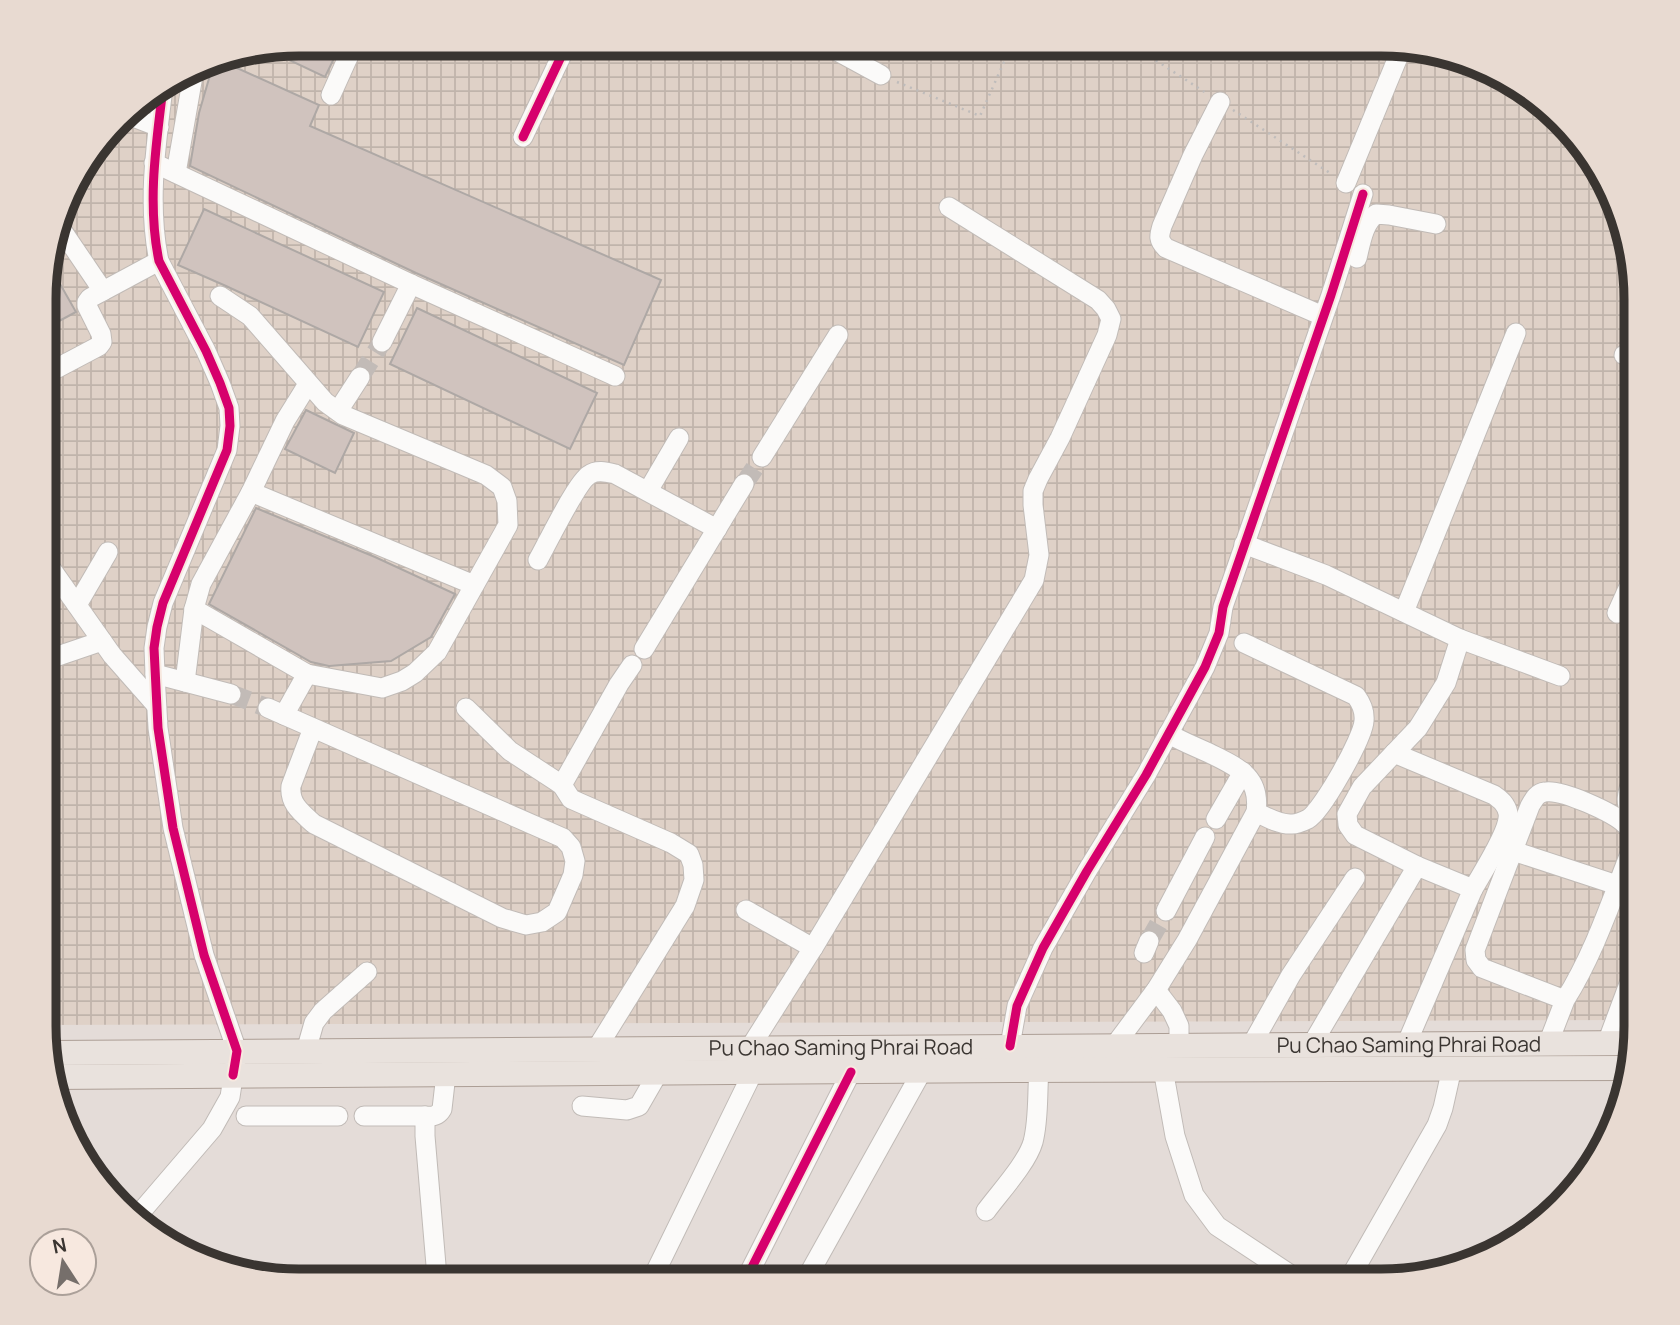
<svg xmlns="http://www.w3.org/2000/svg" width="1680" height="1325" viewBox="0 0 1680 1325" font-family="Manrope,sans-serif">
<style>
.industrial{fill:url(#industrial-grid)}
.building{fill:#d0c3be;stroke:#aea8a5;stroke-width:2}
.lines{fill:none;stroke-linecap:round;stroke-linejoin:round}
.minor-tunnel{stroke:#c2bbb7;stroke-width:19;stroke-dasharray:19 10;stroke-linecap:butt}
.minor-casing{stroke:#c1bbb7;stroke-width:21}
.major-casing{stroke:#ac9e95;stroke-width:26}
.path{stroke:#bfbcbb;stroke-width:2.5;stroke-dasharray:2 5;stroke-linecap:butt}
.minor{stroke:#fbfaf9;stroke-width:19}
.major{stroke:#e9e2dd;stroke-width:24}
.cycleway-casing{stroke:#f7e8df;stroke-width:13}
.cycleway{stroke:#d6006c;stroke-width:9}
.labels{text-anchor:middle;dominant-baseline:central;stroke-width:6;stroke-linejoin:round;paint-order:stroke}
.street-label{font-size:21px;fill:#3a3531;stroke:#f7e8df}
.rim{fill:none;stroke:#3a3531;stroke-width:9}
</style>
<defs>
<pattern id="industrial-grid" width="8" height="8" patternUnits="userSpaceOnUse" patternTransform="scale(1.75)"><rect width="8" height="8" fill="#dfd1c7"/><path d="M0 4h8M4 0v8" fill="none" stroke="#c0b4ab"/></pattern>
</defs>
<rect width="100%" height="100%" fill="#e4dcd8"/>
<polygon class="industrial" points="299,44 1398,44 1479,63 1550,107 1610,186 1636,298 1636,1020 44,1025 46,265 78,172 131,107 216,57"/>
<g class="building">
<polygon points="299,44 341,44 325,77 266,49"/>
<polygon points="215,58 319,105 310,126 661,280 624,365 416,273 190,166 199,113"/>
<polygon points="204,209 384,292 358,347 226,286 178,265"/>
<polygon points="47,261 76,312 46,328 46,265"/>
<polygon points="417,308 597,393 570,449 390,364"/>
<polygon points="306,410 354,433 335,473 285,449"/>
<polygon points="256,508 375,557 455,594 431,637 391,661 329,666 311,662 209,604"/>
</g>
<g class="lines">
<g class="minor-tunnel">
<polyline points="360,377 382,342"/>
<polyline points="744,484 762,457"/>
<polyline points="231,694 268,708"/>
<polyline points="1149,941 1166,911"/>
</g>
<g class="minor-casing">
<g id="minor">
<polyline points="824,44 881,75"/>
<polyline points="331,95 354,44"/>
<path d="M1220,102l-27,53 -31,71c-3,10 -4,14 4,22l157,68"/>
<polyline points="125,114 159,127"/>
<polyline points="523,137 567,44"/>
<polyline points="154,163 411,284 615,376"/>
<polyline points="176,173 194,70"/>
<polyline points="1346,183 1403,45"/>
<polyline points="59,226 103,291"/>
<path d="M1357,258c4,-15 6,-34 19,-44l13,1 47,9"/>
<polyline points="382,342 411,284"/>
<polyline points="1624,355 1636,359"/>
<polyline points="46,374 99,346 102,342 101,334 87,306 87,302 90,298 159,261"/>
<polyline points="338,411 360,377"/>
<polyline points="762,457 838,335"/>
<polyline points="648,491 679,438"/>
<polyline points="251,492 474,585"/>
<polyline points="1244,544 1326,575 1460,639 1446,683 1418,728 1362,787 1347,814 1348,825 1355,835 1417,866"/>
<polyline points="45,560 112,655 156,705"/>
<path d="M538,560c9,-16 39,-78 51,-85 8,-6 18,-3 26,-1l102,55"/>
<polyline points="77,605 108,552"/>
<polyline points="194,609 307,674 382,688 402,681 415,673 437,652 508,525 507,501 502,487 486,475 343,415 325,402 250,316 220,296"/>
<polyline points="1404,612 1516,333"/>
<polyline points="1617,613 1636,571"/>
<polyline points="1460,639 1560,676"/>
<path d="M1244,643l112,53c6,8 9,15 8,25 -1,17 -42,90 -56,98 -4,2 -12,5 -16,5 -12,1 -26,-7 -36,-12"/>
<polyline points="644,649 744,484"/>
<polyline points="45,663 52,658 102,641"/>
<polyline points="155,674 231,694"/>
<polyline points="185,682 194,609 201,584 251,492 285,421 308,384"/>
<path d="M268,708l295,130 8,9 4,14 -2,14 -16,37 -15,10 -16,3 -24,-7 -188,-94c-12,-11 -25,-20 -23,-38l22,-58"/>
<polyline points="466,708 510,751 562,785"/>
<polyline points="284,715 307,674"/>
<path d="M1394,753l100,42c7,5 12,9 14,18 3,16 -26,60 -35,76"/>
<path d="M1636,816c-17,-11 -5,-32 0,-48"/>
<polyline points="1216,819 1243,772"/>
<polyline points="1513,851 1617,885"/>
<polyline points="746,910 813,948"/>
<polyline points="1166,911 1205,837"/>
<polyline points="1144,953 1149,941"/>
<polyline points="1156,990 1172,1011 1179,1026 1179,1045"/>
<polyline points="1607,1043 1636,965"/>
<path d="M1548,1044l17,-44 -83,-32 -6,-8 -1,-10 55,-144c4,-7 7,-13 15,-14 17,-3 69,21 81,33 7,7 6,16 5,26 -20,50 -37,103 -66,149"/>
<path d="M1115,1045l41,-55 31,-50 69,-128c5,-36 -19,-45 -47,-59 -14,-6 -27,-12 -41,-19"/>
<polyline points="751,1046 813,948 1034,580 1039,555 1033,505 1033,491 1038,479 1060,438 1107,335 1111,319 1106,309 1098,300 949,207"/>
<polyline points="1010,1046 1017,1006 1043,948 1087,871 1146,775 1205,667 1219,633 1223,607 1331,295 1363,194"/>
<polyline points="1251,1046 1291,975 1355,878"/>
<polyline points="1311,1046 1417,866 1473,889 1406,1045"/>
<polyline points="597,1048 685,906 694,880 693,865 689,854 671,843 571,799 562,785 619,684 632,665"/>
<polyline points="306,1051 314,1023 323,1011 367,972"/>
<polyline points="1163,1069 1175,1136 1194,1195 1217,1226 1300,1281"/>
<polyline points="582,1106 627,1110 639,1106 658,1073"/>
<polyline points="246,1116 338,1116"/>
<polyline points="364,1116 425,1116 425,1136 437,1277"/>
<path d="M425,1116c8,1 13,0 17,-7l4,-35"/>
<path d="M986,1211c14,-19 41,-48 47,-69 6,-23 4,-49 6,-72"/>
<path d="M134,1220l78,-91 18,-32 7,-46 -33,-96 -31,-127 -15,-100 -3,-54 -1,-26 3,-21 6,-24 64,-153 3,-24 -1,-18 -9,-25 -14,-32 -47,-90c-12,-57 -3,-116 4,-173"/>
<polyline points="651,1281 753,1072"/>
<polyline points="745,1281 851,1072"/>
<polyline points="805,1281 922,1071"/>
<polyline points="1348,1281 1437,1125 1443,1108 1452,1068"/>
</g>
</g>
<g class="major-casing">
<g id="major">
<path id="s1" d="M47,1053c529,-6 1059,-7 1589,-10"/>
<polyline points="53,1077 1010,1070 1630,1068"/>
</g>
</g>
<g class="path">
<polyline points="1125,44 1160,63 1206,93"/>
<polyline points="897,82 980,116 1012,44"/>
<polyline points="1233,110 1333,175"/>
</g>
<use href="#minor" class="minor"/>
<use href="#major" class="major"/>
<g class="cycleway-casing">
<g id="cycleway">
<path d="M163,88c-7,57 -16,116 -4,173l47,90 14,32 9,25 1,18 -3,24 -64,153 -6,24 -3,21 4,80 15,100 31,127 33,96 -4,24"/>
<polyline points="523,137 567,44"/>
<polyline points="1010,1046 1017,1006 1043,948 1087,871 1146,775 1205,667 1219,633 1223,607 1331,295 1363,194"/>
<polyline points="745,1281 851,1072"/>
</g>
</g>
<use href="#cycleway" class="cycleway"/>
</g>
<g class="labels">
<g class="street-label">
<text stroke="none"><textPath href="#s1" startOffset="1362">Pu Chao Saming Phrai Road</textPath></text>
<text stroke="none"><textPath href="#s1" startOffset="794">Pu Chao Saming Phrai Road</textPath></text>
</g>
</g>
<path d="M0 0H1680V1325H0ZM299 56H1381A243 243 0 0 1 1624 299V1026A243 243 0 0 1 1381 1269H299A243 243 0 0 1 56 1026V299A243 243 0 0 1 299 56Z" fill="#e8dad1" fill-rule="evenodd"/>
<path class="rim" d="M299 56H1381A243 243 0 0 1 1624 299V1026A243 243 0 0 1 1381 1269H299A243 243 0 0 1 56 1026V299A243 243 0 0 1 299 56Z"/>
<g transform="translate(63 1262) rotate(348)"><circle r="33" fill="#f7e8df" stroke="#aba099" stroke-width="2"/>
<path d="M0-5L12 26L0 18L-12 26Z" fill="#766f6b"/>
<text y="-10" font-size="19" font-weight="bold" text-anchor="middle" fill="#3a3531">N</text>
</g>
</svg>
